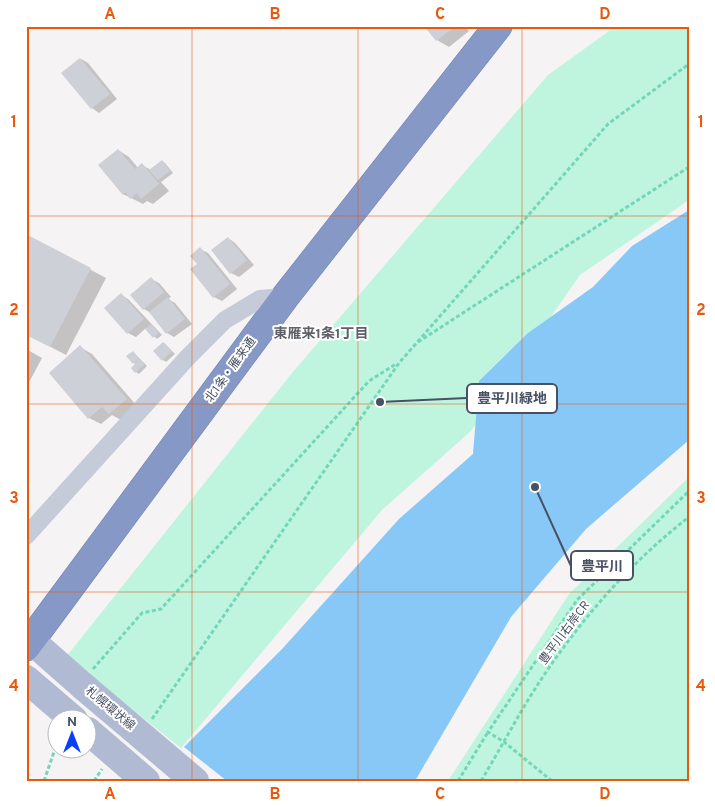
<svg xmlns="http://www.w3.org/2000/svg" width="715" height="807" viewBox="0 0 715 807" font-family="Overpass,'Noto Sans JP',sans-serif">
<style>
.green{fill:#bff5df}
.water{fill:#87c8f6}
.shadow{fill:#0003}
.building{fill:#ced0d8}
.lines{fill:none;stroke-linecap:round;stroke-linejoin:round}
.highway-casing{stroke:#7182b2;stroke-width:29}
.path{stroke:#72d7ba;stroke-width:3;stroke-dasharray:4 2.5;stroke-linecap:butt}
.street{stroke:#c5cbd8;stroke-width:18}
.primary{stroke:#b0bbd3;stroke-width:28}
.highway{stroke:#8698c6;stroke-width:28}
.primary-bridge{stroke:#b0bbd3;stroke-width:28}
.grid{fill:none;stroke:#e8590c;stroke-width:1;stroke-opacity:0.55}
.labels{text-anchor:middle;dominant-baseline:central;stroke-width:4;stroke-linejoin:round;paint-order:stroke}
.street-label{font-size:12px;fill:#485063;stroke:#fff}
.neighbourhood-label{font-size:14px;font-weight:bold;fill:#5e6169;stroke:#fff}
.leader{fill:none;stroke:#485063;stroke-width:2}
.callout-dot{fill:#485063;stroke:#fff;stroke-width:2}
.callout{fill:#fff;stroke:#485063;stroke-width:2}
.callout-label{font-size:14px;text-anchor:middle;font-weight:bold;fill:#485063}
.neatline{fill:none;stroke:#e8590c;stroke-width:2}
.grid-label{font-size:16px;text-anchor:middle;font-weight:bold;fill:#e8590c}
</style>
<rect width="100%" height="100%" fill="#f5f3f3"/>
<g class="green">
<polygon points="616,26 689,26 689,200 580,275 471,431 382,510 181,748 66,657 292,373 548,75"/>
<polygon points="689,477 689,781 448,781 569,594"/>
</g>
<polygon class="water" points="689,210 689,440 586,529 511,617 415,781 227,781 184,747 283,648 399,519 473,454 479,381 528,333 593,287 632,246"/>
<g class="shadow">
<polygon points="426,26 464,26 469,31 449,47 437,40"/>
<polygon points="81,59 88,63 117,99 99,113 92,108"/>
<polygon points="118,150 129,157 138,168 142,165 151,170 162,161 165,163 173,173 161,182 169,191 153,204 147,201 143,204 123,194"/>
<polygon points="26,235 106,278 66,355 26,334"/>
<polygon points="228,238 235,243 254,265 239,277 231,273"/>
<polygon points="200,249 208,253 237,289 222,301 214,297 199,264"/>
<polygon points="151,279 159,283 171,297 168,299 175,303 192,324 174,337 167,333 151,313 144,309"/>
<polygon points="121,295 128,299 162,335 157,339 146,328 136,337 128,333"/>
<polygon points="164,343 175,354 166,362 163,360"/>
<polygon points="80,347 92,354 137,406 121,420 112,415 101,424 89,418"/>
<polygon points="26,349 42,358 26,388"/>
<polygon points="133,352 147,366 139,374 136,372 136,365 128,356"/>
</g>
<g class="building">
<polygon points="424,26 456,26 436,41"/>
<polygon points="80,58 110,94 91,109 61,73"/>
<polygon points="118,149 135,169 142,163 159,184 141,199 137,193 130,199 125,192 123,195 98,165"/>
<polygon points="162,160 170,171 158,180 149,170"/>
<polygon points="26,234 91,268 50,347 26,335"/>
<polygon points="228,237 247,260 230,274 211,250"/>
<polygon points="200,247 230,284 213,298 190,269 197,264 190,256"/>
<polygon points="151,277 164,292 143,310 130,295"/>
<polygon points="121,293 144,319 127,334 104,308"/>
<polygon points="168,297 185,319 166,334 149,312"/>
<polygon points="151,324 159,333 153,338 145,329"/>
<polygon points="163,342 172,351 162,361 153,351"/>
<polygon points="80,345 127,399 109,414 102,407 88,419 49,373"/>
<polygon points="133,351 140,359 133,364 126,356"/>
<polygon points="140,359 145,364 135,373 131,368"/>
</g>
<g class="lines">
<g class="highway-casing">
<polyline id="highway" points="26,647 285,297 498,26"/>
</g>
<g class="path">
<polyline points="418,342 689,167"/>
<polyline points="93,669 142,613 161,609 369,381 396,364"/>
<polyline points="152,719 399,363 608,124 689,64"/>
<polyline points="44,781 56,746 57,734"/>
<polyline points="94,781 102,769"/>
<polyline points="458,781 488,732"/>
<path d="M481,781c18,-30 34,-60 52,-89 41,-65 95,-128 156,-175"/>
<polyline points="552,781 504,742 488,732 577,600 689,491"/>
</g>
<polyline class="street" points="26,536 188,357 225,320 260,299 285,297"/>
<g class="primary">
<polyline points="26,636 84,687"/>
<polyline points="26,679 74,720"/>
</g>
<use href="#highway" class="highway"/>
<g class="primary-bridge">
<polyline points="84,687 195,781"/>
<polyline points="88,731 146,781"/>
</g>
</g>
<path class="grid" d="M192,26v755M358,26v755M522,26v755M26,216h663M26,404h663M26,592h663"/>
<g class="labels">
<g class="street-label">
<text transform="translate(231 370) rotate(-54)">北1条・雁来通</text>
<text transform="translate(565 633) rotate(-53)">豊平川右岸CR</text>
<text transform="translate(110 709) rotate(40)">札幌環状線</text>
</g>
<g class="neighbourhood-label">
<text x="321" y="334">東雁来1条1丁目</text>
</g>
</g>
<path class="leader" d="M380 402L467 398M535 487L571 566"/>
<g class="callout-dot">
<circle cx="380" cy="402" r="5"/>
<circle cx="535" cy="487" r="5"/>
</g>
<g class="callout">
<rect x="467" y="384" width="90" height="29" rx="5"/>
<rect x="571" y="551" width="62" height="29" rx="5"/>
</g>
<g class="callout-label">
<text x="512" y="403">豊平川緑地</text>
<text x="602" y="571">豊平川</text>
</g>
<rect width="715" height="807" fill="none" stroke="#ffffff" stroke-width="55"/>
<g transform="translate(72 734)"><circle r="24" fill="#ffffff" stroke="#b6b9c1"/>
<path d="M0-4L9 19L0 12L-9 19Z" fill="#073ffa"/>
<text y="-8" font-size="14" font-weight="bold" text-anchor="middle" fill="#485063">N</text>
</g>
<rect x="28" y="28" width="660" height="752" class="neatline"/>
<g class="grid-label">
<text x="110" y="19">A</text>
<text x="275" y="19">B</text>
<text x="440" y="19">C</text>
<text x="605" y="19">D</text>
<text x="14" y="127">1</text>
<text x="701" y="127">1</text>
<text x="14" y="315">2</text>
<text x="701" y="315">2</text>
<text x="14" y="503">3</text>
<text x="701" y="503">3</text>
<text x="14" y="691">4</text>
<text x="701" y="691">4</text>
<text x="110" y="799">A</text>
<text x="275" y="799">B</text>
<text x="440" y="799">C</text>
<text x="605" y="799">D</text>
</g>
</svg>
